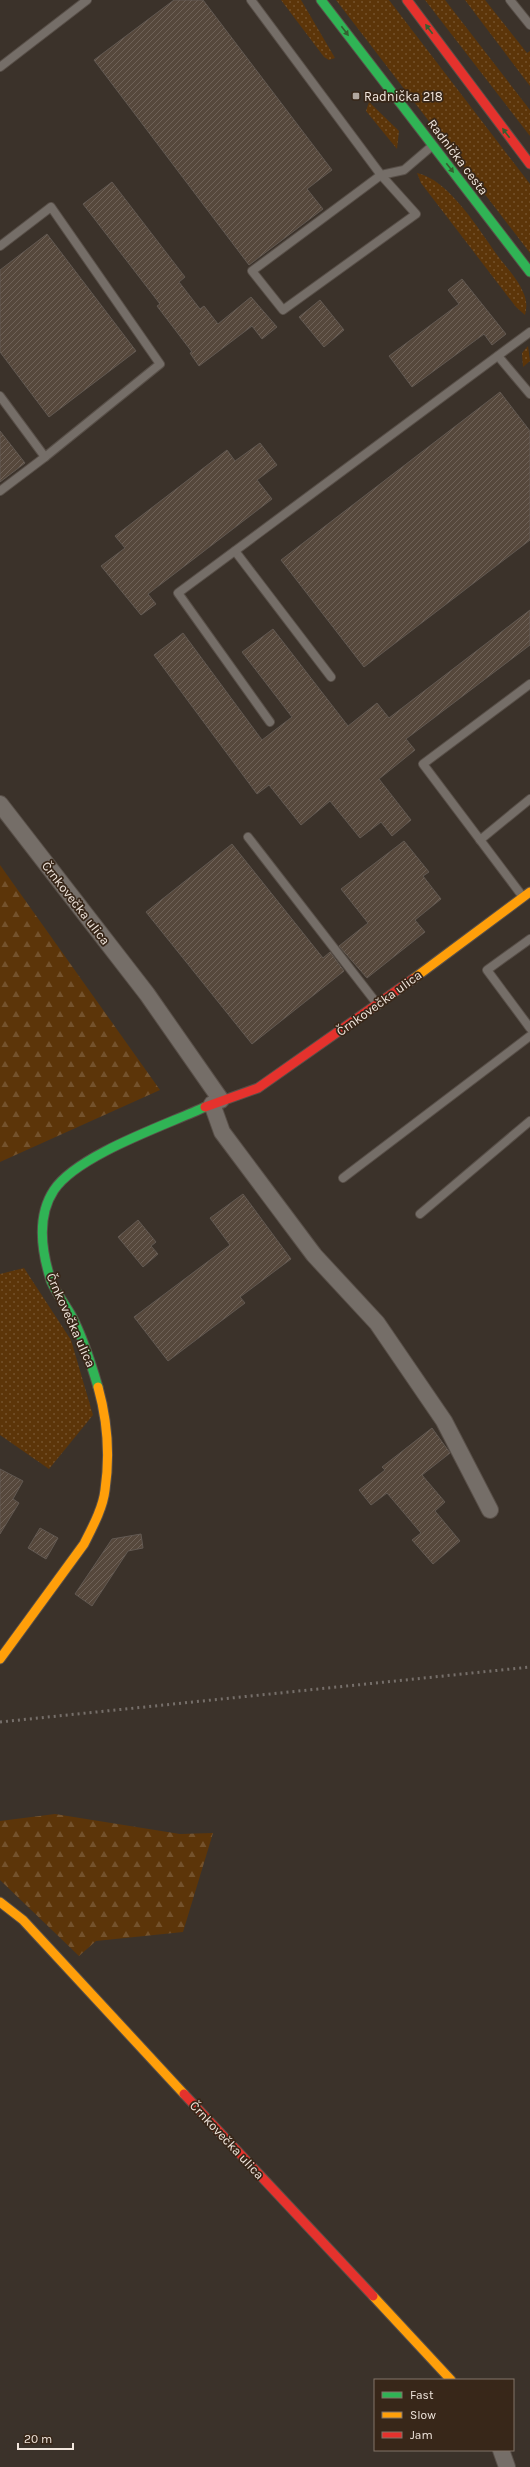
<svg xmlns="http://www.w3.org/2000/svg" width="530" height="2467" viewBox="0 0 530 2467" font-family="Karla,sans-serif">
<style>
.grass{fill:url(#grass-dots)}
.forest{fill:url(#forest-firs)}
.building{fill:url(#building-hatch);stroke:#625952}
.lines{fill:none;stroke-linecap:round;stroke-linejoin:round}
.lane-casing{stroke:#584f48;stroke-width:10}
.street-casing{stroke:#584f48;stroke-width:18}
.fast-casing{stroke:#584f48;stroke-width:11}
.slow-casing{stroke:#584f48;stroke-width:11}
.jam-casing{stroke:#584f48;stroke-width:11}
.lane{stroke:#756e68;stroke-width:8}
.street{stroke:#756e68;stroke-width:16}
.fast{stroke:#30b455;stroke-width:9}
.slow{stroke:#ff9f0a;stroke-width:9}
.jam{stroke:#e5322d;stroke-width:9}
.rail{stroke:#766f6a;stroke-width:3;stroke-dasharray:2 4;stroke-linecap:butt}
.oneway{fill:#355f31}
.poi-dot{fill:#b2a89f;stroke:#382719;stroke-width:1.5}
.labels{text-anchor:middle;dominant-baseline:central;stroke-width:3.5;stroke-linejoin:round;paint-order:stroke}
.poi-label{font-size:13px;fill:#f2e7de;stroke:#382719;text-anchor:start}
.street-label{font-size:13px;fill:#f2e7de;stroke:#382719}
</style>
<defs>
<pattern id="grass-dots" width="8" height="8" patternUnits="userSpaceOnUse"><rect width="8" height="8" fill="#5c3509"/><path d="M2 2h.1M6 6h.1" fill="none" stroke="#74522c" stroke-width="1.8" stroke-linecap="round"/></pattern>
<pattern id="forest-firs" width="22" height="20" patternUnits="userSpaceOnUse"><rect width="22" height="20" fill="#5c3509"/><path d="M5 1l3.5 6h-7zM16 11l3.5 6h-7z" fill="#74522c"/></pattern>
<pattern id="building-hatch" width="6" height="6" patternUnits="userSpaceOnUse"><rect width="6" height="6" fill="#56483c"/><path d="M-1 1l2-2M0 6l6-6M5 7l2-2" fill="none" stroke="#6f6258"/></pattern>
</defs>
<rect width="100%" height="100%" fill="#3b322a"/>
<g class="grass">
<polygon points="281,0 301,0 335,58 329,60 324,57"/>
<polygon points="336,0 389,0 530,184 530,253"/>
<polygon points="425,0 445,0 530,110 530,136"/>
<polygon points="465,0 485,0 527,53 530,51 530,86"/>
<polygon points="369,102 399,131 397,149 366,111"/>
<path d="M417,173c33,7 64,60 83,86 8,10 18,21 23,33 4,8 4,15 2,23l-9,-8 -95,-124z"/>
<polygon points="528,346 530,361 523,367 522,353"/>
<polygon points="24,1268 71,1340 93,1415 49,1469 0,1435 0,1274"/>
</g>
<g class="forest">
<polygon points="0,865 160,1090 0,1162"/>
<polygon points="55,1814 180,1834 213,1833 183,1932 96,1941 79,1956 0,1880 0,1821"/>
</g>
<g class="building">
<polygon points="174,0 203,0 332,170 307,189 323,209 249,265 94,60"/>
<polygon points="112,182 185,277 179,282 200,309 204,306 218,324 251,297 277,327 262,339 252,326 199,366 190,353 192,352 157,306 160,304 83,204"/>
<polygon points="47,234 136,351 49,417 0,352 0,270"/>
<polygon points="462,279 506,334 492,345 484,334 412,387 389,356 459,304 448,290"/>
<polygon points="320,300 344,330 324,347 299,317"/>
<polygon points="500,392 530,431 530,540 364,667 281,560"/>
<polygon points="0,431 25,463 0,482"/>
<polygon points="260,443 277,465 257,480 272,499 148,594 156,604 141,615 101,566 125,548 115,536 227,450 235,461"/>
<polygon points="530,610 530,645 406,739 415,750 379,779 411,820 392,836 381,822 360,838 330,801 301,825 269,785 257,794 154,655 183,633 262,740 292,717 242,652 273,629 348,726 377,703 389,718"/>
<polygon points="404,841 429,872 423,876 441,899 415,920 425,932 367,978 339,946 368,923 341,889"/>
<polygon points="232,844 323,958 330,952 344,971 252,1044 146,912"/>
<polygon points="243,1194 291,1259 240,1297 245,1303 168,1361 134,1317 230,1245 210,1218"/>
<polygon points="138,1220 156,1242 151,1246 158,1254 143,1267 118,1237"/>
<polygon points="432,1428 450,1453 422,1475 445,1502 435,1511 460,1541 433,1564 412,1540 421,1533 387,1493 371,1505 359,1490 385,1470 382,1467"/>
<polygon points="0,1469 23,1481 13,1499 19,1503 0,1534"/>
<polygon points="40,1528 58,1538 46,1559 28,1548"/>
<polygon points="141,1534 143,1548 128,1551 92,1606 75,1594 112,1539"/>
</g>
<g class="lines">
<g class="lane-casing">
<g id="lane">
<polyline points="251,0 381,175 416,214 283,310 252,271 381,175 404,170 432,146"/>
<polyline points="510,0 530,25"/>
<polyline points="0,67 87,0"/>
<polyline points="0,246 51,207 160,364 45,457"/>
<polyline points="498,356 530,394"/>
<polyline points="0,396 45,457 0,491"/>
<polyline points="235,551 331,677"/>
<polyline points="270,722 178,593 530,332"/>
<polyline points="248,837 378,1005"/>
<polyline points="480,840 530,799"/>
<polyline points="523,897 423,764 530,684"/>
<polyline points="530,939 487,970 530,1028"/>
<polyline points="343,1178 530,1036"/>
<polyline points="420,1214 530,1121"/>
</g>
</g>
<g class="street-casing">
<g id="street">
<polyline points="0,804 147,994 221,1100"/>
<polyline points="212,1104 222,1132 314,1255 377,1323 444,1421 490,1510"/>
<polyline points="501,2450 507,2467"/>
</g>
</g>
<g class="fast-casing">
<g id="fast">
<polyline points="321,0 530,272"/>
<path d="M98,1387c-7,-24 -15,-50 -27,-72 -6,-11 -15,-22 -20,-34 -9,-28 -15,-64 3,-91 23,-35 112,-65 151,-83"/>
</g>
</g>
<g class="slow-casing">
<g id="slow">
<polyline points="413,979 530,892"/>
<path d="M0,1659l84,-115c8,-16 19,-36 21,-54 5,-34 2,-71 -7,-103"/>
<polyline points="0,1902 23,1920 184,2094"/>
<polyline points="373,2296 451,2380"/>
</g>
</g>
<g class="jam-casing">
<g id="jam">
<polyline points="407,0 530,164"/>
<polyline points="205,1107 258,1088 413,979"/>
<polyline points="184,2094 373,2296"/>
</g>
</g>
<use href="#lane" class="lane"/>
<use href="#street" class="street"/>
<use href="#fast" class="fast"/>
<use href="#slow" class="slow"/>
<use href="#jam" class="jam"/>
<polyline class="rail" points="0,1722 530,1667"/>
</g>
<defs><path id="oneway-solid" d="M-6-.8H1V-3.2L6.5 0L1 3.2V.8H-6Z"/></defs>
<g class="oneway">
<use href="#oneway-solid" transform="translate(429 29) rotate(-127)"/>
<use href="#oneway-solid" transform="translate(345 31) rotate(53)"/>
<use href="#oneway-solid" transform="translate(506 133) rotate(-127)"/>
<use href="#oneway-solid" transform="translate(450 168) rotate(52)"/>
</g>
<rect class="poi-dot" x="352" y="92" width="8" height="8" rx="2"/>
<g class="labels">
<g class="poi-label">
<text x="364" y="96">Radnička 218</text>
</g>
<g class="street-label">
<text transform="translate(458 157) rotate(53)">Radnička cesta</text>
<text transform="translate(76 903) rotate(52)">Črnkovečka ulica</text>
<text transform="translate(379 1003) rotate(-36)">Črnkovečka ulica</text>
<text transform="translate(71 1320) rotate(66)">Črnkovečka ulica</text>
<text transform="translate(227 2140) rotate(47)">Črnkovečka ulica</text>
</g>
</g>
<rect x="374" y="2379" width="140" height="72" fill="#382719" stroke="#827468"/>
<rect x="382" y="2392" width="20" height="6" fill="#30b455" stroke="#827468"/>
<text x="410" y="2399" font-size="12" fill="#f2e7de">Fast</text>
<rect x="382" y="2412" width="20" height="6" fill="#ff9f0a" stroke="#827468"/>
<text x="410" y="2419" font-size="12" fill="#f2e7de">Slow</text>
<rect x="382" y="2432" width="20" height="6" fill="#e5322d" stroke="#827468"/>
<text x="410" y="2439" font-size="12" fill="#f2e7de">Jam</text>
<path d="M18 2443v6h55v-6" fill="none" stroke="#f2e7de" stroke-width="2"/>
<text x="24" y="2443" font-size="12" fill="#f2e7de" stroke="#382719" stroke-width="3" paint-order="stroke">20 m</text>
</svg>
